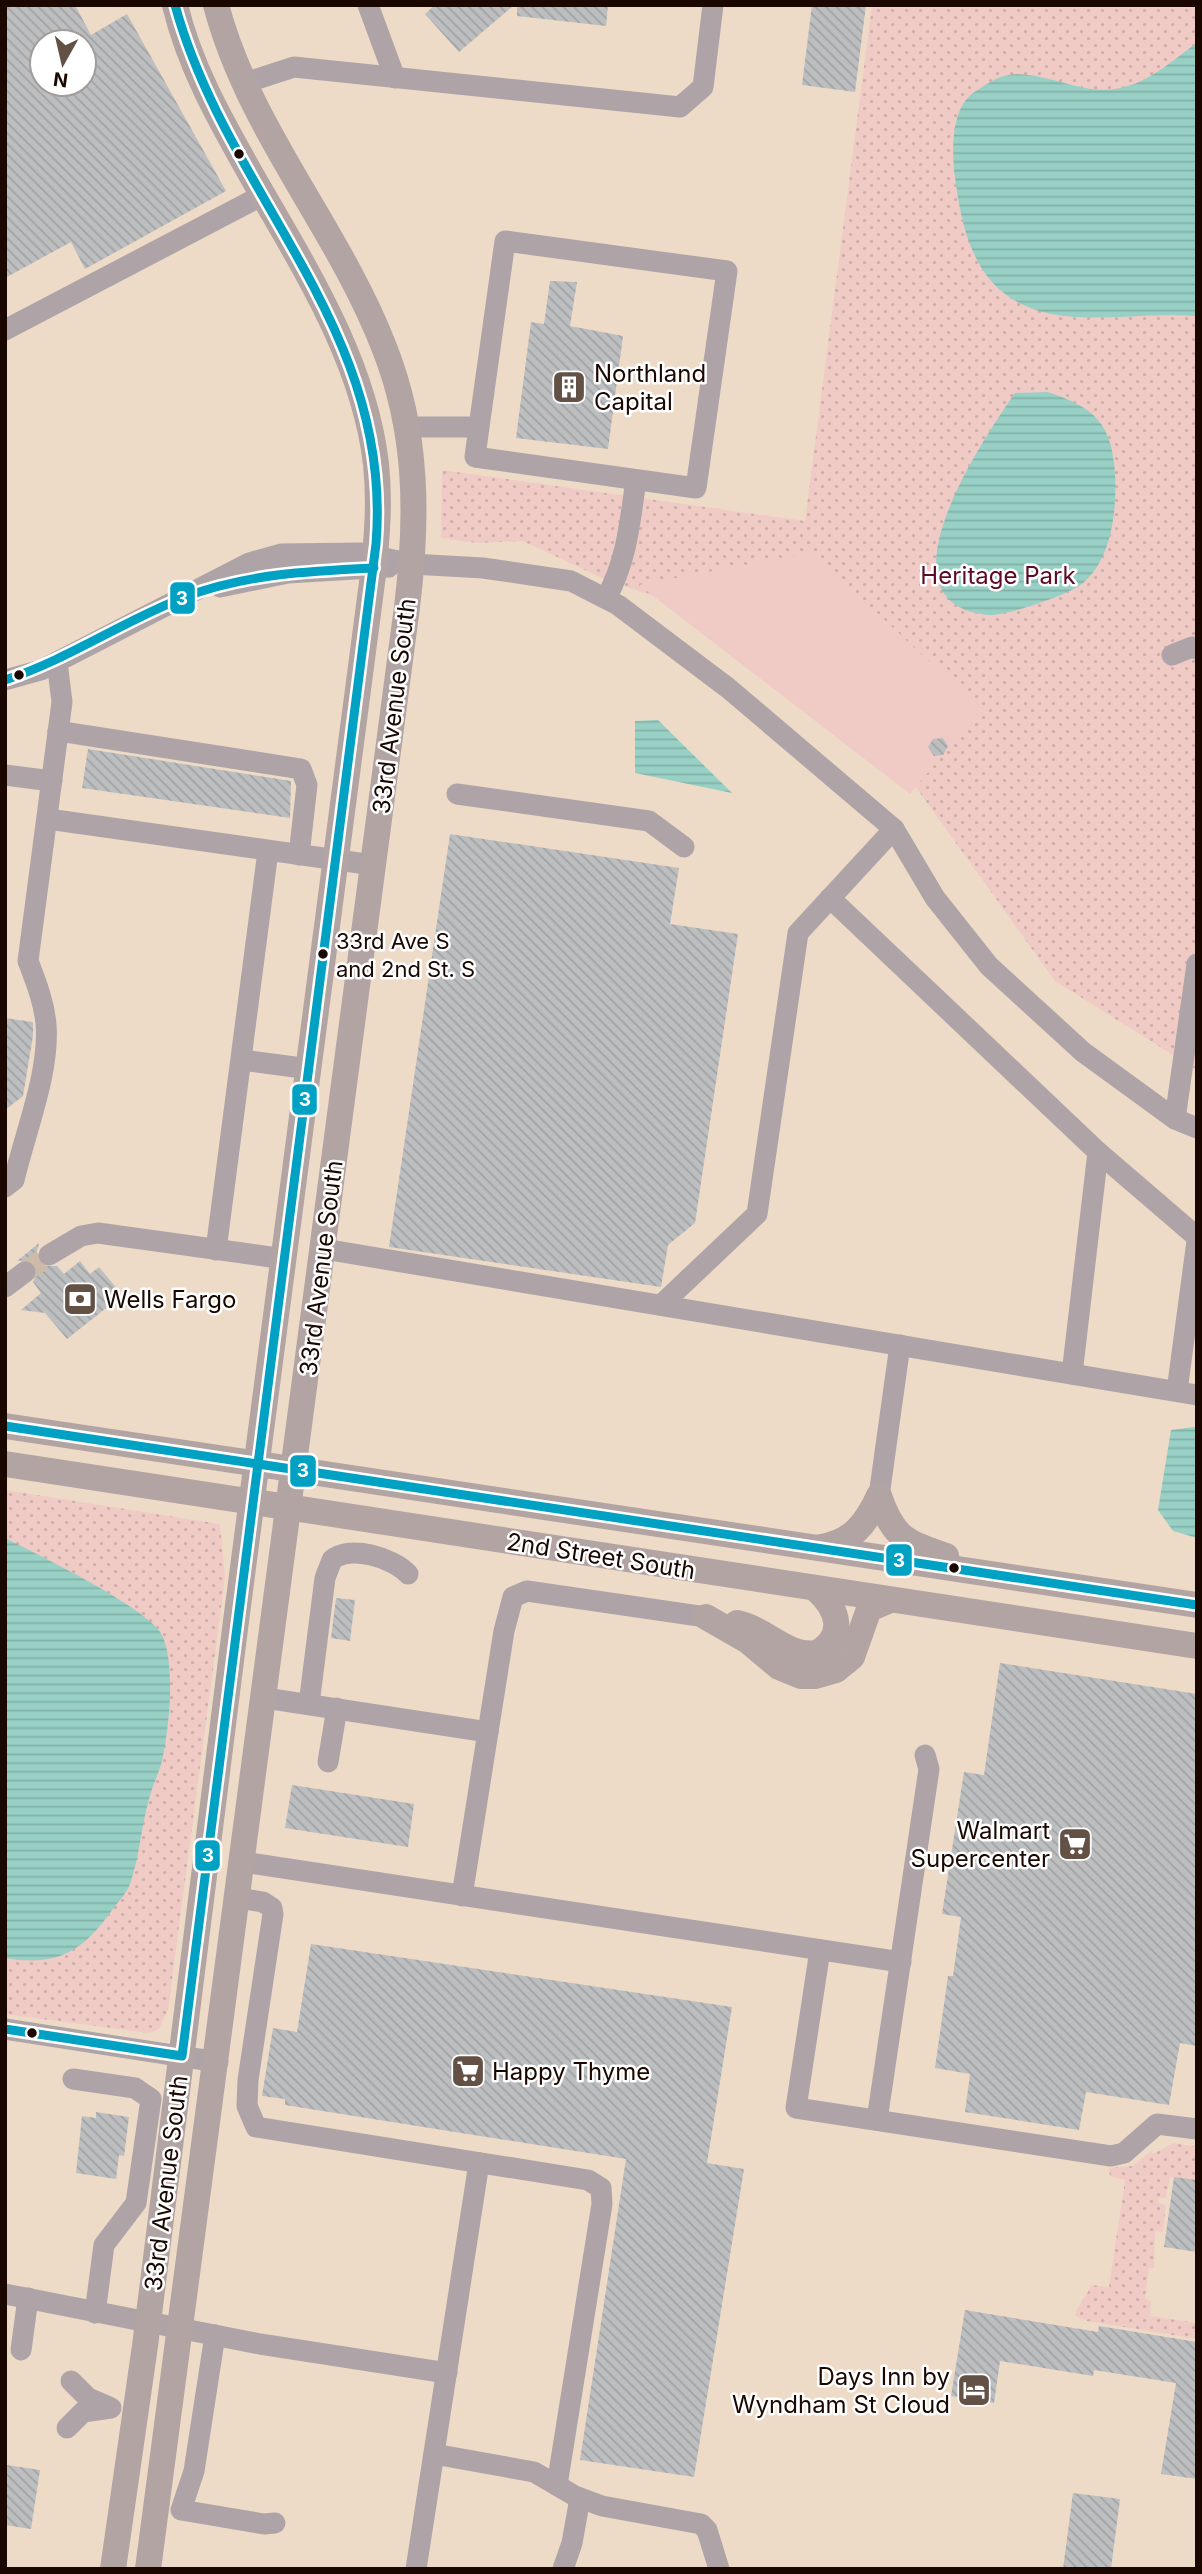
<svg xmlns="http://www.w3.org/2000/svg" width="1202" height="2574" viewBox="0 0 1202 2574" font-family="Inter,sans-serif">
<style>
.grass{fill:url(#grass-dots)}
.pitch{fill:#f0cbc6}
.water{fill:url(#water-rules)}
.building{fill:url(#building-back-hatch);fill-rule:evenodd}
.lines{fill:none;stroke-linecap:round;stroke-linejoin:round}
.minor-tunnel{stroke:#cdbba9;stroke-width:21;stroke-dasharray:21 10;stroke-linecap:butt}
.minor{stroke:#aea4a8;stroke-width:21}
.major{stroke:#b2a4a3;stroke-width:26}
.bus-1-casing{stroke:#fff;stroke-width:14}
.bus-1{stroke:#01a1c4;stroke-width:9}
.bus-dot{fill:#190700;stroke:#fff;stroke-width:2.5}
.labels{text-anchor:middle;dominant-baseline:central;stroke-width:5;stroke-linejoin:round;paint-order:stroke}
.bus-label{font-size:22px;fill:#190700;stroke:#fff;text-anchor:start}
.poi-label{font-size:24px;fill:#190700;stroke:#fff;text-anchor:start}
.park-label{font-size:24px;fill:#5e0a25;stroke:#fff}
.street-label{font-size:24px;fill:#190700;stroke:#fff}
.line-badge{stroke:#fff;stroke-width:2.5}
.badge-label{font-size:19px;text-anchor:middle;font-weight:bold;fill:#fff}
</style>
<defs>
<pattern id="grass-dots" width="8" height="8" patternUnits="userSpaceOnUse" patternTransform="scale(1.75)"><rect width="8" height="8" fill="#f0cbc6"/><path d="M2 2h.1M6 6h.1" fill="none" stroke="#cdada8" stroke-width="1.8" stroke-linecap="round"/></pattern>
<pattern id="water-rules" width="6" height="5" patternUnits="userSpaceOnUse" patternTransform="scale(1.75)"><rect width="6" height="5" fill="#98d0c6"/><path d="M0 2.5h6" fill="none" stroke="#82b1a8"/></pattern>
<pattern id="building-back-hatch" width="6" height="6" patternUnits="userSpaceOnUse" patternTransform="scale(1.75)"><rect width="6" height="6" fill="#bcbec0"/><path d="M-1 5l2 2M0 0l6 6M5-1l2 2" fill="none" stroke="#a1a2a3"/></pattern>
</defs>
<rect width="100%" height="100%" fill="#eddbc7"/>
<g class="grass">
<polygon points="872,5 1197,5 1197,1070 1055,981 882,740 716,618 604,579 523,541 477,543 441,538 442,470 805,521"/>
<polygon points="5,1490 220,1524 225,1578 168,2010 159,2029 149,2033 5,2014"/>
<path d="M1174,2143l23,4v33l-27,-3 -4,21h-8l1,5 7,2 -3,27 -8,-1 -1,37h-5l-4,30 6,4 -1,14 47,7v16l-110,-18 -12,-5c2,-11 12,-19 16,-31l18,2 16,-107 -15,-4 -1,-8 24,-2 18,-15 2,3z"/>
</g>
<polygon class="pitch" points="812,552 981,710 910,794 639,585"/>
<g class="water">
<path d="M1197,43v273c-41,-3 -82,3 -123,1 -92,-6 -111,-70 -120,-148 -2,-24 -2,-64 22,-78 8,-5 19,-13 28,-15 33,-9 75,19 111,13 33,-5 55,-27 82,-46z"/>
<path d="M1048,392c47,16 64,31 67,82 2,35 -3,85 -32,109 -14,12 -77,33 -95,32 -117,-12 -4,-177 27,-222z"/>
<polygon points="658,720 732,793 635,773 635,721"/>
<polygon points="1194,1427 1197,1430 1197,1538 1173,1531 1158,1510 1171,1430"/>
<path d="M5,1538c30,15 145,71 157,97 14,29 7,95 0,126 -3,12 -9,23 -12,35 -9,29 -10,60 -20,88 -3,9 -12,18 -18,26 -29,42 -56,57 -107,48z"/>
</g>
<g class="building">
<path d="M5,5h70l16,30 36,-21 99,177 -141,78 -14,-27 -66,36zM42,42h42v42h-42z"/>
<polygon points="435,5 514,5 459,52 425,14"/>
<polygon points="517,5 608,5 606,26 517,16"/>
<polygon points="812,5 866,5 855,92 802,85"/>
<polygon points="550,281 577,282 570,326 623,336 608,449 516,438 531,322 544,324"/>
<polygon points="943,738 948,746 943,755 934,756 928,747 933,739"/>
<polygon points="88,749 291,781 290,818 82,788"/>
<polygon points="450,834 679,868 670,924 738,934 695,1223 668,1245 661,1287 389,1247"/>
<polygon points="5,1018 33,1022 33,1036 23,1096 5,1110"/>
<polygon points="39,1243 36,1256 42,1266 57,1266 64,1274 80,1261 90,1274 99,1267 133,1308 110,1305 67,1339 45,1313 21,1310 41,1293 33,1282 38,1271 35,1264 29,1260 17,1261"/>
<polygon points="336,1598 355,1600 350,1641 331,1638"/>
<polygon points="1000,1663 1197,1694 1197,2046 1180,2043 1169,2105 1086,2092 1079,2130 965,2112 970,2074 935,2068 948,1976 953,1976 961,1917 942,1914 964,1772 984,1775"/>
<polygon points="292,1785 414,1804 408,1847 285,1828"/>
<polygon points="311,1944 732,2007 707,2163 744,2169 694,2477 580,2460 626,2159 285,2105 285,2099 262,2096 273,2028 297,2032"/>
<polygon points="96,2112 129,2117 124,2156 119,2155 116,2179 76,2173 82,2116 96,2118"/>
<polygon points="1174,2177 1197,2180 1197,2252 1164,2247"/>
<polygon points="965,2310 1098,2332 1099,2326 1197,2342 1197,2479 1161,2474 1176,2383 1094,2370 1093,2376 1000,2361 994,2403 951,2396"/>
<polygon points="7,2465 40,2470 31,2529 5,2525"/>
<polygon points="1073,2493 1120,2499 1111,2569 1063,2569"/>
</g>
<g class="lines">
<polyline class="minor-tunnel" points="25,1272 49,1255"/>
<g class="minor">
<polyline points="368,5 395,78"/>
<polyline points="245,83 294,67 680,107 703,87 713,5"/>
<polyline points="5,330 263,195"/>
<polyline points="407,427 479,427 505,241 727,271 696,488 475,457 479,427"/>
<polyline points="220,587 288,573 389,567"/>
<path d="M606,598c21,-37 24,-77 30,-118"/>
<polyline points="1172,655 1192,647 1197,649"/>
<polyline points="5,680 41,670 249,563 281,554 361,553 412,564 483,568 571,581 618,605 728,688 894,829 935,898 989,966 1083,1052 1175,1119 1197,1128"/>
<polyline points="58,731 301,769 307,785 299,855"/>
<polyline points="5,775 52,781"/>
<polyline points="457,794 649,821 684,847"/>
<polyline points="48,819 373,865"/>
<polyline points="830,898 1098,1152 1072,1374"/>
<polyline points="242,1060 310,1069"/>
<polyline points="1175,1119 1197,964"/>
<polyline points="1098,1152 1197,1237"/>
<path d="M5,1187l9,-7c11,-47 36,-108 32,-156 -2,-22 -10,-42 -18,-63l34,-259 -5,-40"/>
<polyline points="324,1249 1197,1395"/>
<polyline points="216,1250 268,851"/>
<polyline points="49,1255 81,1236 98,1233 285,1259"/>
<polyline points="5,1287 25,1272"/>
<polyline points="661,1305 757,1214 798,933 894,829"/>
<polyline points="1177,1391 1197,1241"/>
<polyline points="879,1496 900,1345"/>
<polyline points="265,1698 488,1732"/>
<path d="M309,1704l16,-126 7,-18c17,-16 62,-2 76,14"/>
<polyline points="328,1762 337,1708"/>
<polyline points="243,1862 901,1962"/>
<polyline points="462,1896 504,1631 513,1597 527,1591 706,1617"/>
<polyline points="238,1898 263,1902 272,1908 273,1914 248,2080 247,2106 256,2127 588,2180 601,2188 602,2204 557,2485"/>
<polyline points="820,1950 796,2108 1111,2156 1124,2153 1157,2124 1197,2129"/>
<polyline points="5,2029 218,2062"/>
<polyline points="73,2079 135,2088 151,2099 136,2203 104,2245 95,2313"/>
<polyline points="877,2120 929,1769 925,1755"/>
<polyline points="5,2294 260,2344 447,2373"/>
<polyline points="215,2335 194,2471 181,2510 264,2524 275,2523"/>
<polyline points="21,2350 28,2298"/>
<polyline points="71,2381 88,2398 109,2407"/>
<polyline points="67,2428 83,2412 111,2408"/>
<polyline points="434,2454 534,2472 575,2496 602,2506 701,2524 707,2530 719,2569"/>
<polyline points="416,2569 479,2163"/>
<polyline points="563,2569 572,2543 580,2498"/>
</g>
<g class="major">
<polyline points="5,1426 1197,1605"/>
<polyline points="5,1464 1197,1646"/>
<path d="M879,1496c15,43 27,46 67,60"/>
<path d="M821,1547c31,-5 45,-23 58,-51"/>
<polyline points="706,1617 748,1641 779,1667 801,1676 815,1676 836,1670 852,1657 869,1609 890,1600"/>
<path d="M737,1623c29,6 50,35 80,30 30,-17 21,-44 0,-63"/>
<path d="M113,2569l32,-223 91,-725 137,-1046c4,-37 7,-74 3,-111 -12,-104 -72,-197 -123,-286 -31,-55 -63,-110 -78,-173"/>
<path d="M148,2569c92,-653 171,-1308 259,-1962 11,-89 11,-175 -23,-260 -46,-119 -135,-217 -168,-342"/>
</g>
<g class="bus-1-casing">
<g id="bus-1">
<path d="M5,680c64,-21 118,-59 180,-83 60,-23 125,-26 189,-29"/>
<polyline points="5,1426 1197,1605"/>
<path d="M5,2029l177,27 194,-1512c18,-217 -148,-346 -201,-539"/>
</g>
</g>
<use href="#bus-1" class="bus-1"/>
</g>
<defs>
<g id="building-square" transform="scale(1.75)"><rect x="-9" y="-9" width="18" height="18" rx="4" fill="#635146" stroke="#fff"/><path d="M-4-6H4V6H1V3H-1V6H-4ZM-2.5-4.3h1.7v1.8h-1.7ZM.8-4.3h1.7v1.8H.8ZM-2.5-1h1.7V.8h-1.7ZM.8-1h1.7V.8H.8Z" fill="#fff"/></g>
<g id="bank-square" transform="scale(1.75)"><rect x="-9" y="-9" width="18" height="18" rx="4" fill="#635146" stroke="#fff"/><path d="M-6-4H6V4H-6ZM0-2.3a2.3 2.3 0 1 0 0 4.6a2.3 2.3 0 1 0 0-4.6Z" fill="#fff"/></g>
<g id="supermarket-square" transform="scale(1.75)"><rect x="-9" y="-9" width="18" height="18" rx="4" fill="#635146" stroke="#fff"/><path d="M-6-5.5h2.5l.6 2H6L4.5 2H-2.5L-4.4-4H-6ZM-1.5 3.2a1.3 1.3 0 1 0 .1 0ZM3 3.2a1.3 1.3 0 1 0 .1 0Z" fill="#fff"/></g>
<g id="hotel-square" transform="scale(1.75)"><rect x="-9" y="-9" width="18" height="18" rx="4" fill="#635146" stroke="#fff"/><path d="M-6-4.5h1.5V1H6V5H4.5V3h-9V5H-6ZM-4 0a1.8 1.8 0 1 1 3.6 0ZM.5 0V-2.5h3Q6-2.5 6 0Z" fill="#fff"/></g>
</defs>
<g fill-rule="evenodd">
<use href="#building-square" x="569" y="387"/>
<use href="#bank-square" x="80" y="1299"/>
<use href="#supermarket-square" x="1075" y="1844"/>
<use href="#supermarket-square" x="468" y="2071"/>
<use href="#hotel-square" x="974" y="2390"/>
</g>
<g class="bus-dot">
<circle cx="239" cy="154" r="6"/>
<circle cx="19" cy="675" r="6"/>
<circle cx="323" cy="954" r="6"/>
<circle cx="954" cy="1568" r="6"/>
<circle cx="32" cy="2033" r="6"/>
</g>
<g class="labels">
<g class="bus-label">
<text x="336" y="941">33rd Ave S<tspan x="336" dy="28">and 2nd St. S</tspan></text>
</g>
<g class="poi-label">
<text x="594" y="373">Northland<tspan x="594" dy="28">Capital</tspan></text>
<text x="104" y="1299">Wells Fargo</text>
<text x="1050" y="1830" text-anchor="end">Walmart<tspan x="1050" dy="28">Supercenter</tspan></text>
<text x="492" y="2071">Happy Thyme</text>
<text x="950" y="2376" text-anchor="end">Days Inn by<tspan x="950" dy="28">Wyndham St Cloud</tspan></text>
</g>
<g class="park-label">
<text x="998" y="575">Heritage Park</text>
</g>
<g class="street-label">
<text transform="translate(394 706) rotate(-83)">33rd Avenue South</text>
<text transform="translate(321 1268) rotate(-83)">33rd Avenue South</text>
<text transform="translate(601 1556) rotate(9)">2nd Street South</text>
<text transform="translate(166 2183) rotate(-83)">33rd Avenue South</text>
</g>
</g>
<g class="line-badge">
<rect x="169" y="581" width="27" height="34" rx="7" fill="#01a1c4"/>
<rect x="291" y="1083" width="27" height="33" rx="7" fill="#01a1c4"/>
<rect x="289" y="1454" width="28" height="34" rx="7" fill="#01a1c4"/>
<rect x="885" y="1543" width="28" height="34" rx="7" fill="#01a1c4"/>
<rect x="194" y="1839" width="27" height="33" rx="7" fill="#01a1c4"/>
</g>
<g class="badge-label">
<text x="182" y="605">3</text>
<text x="305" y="1106">3</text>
<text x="303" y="1477">3</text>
<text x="899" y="1567">3</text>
<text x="208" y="1862">3</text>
</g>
<rect width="1202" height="2574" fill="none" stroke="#190700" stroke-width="14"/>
<g transform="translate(63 63) rotate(188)"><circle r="33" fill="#ffffff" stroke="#a39c99" stroke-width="2"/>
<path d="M0-5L12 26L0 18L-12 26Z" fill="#635146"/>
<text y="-10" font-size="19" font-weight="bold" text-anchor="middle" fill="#190700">N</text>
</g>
</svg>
